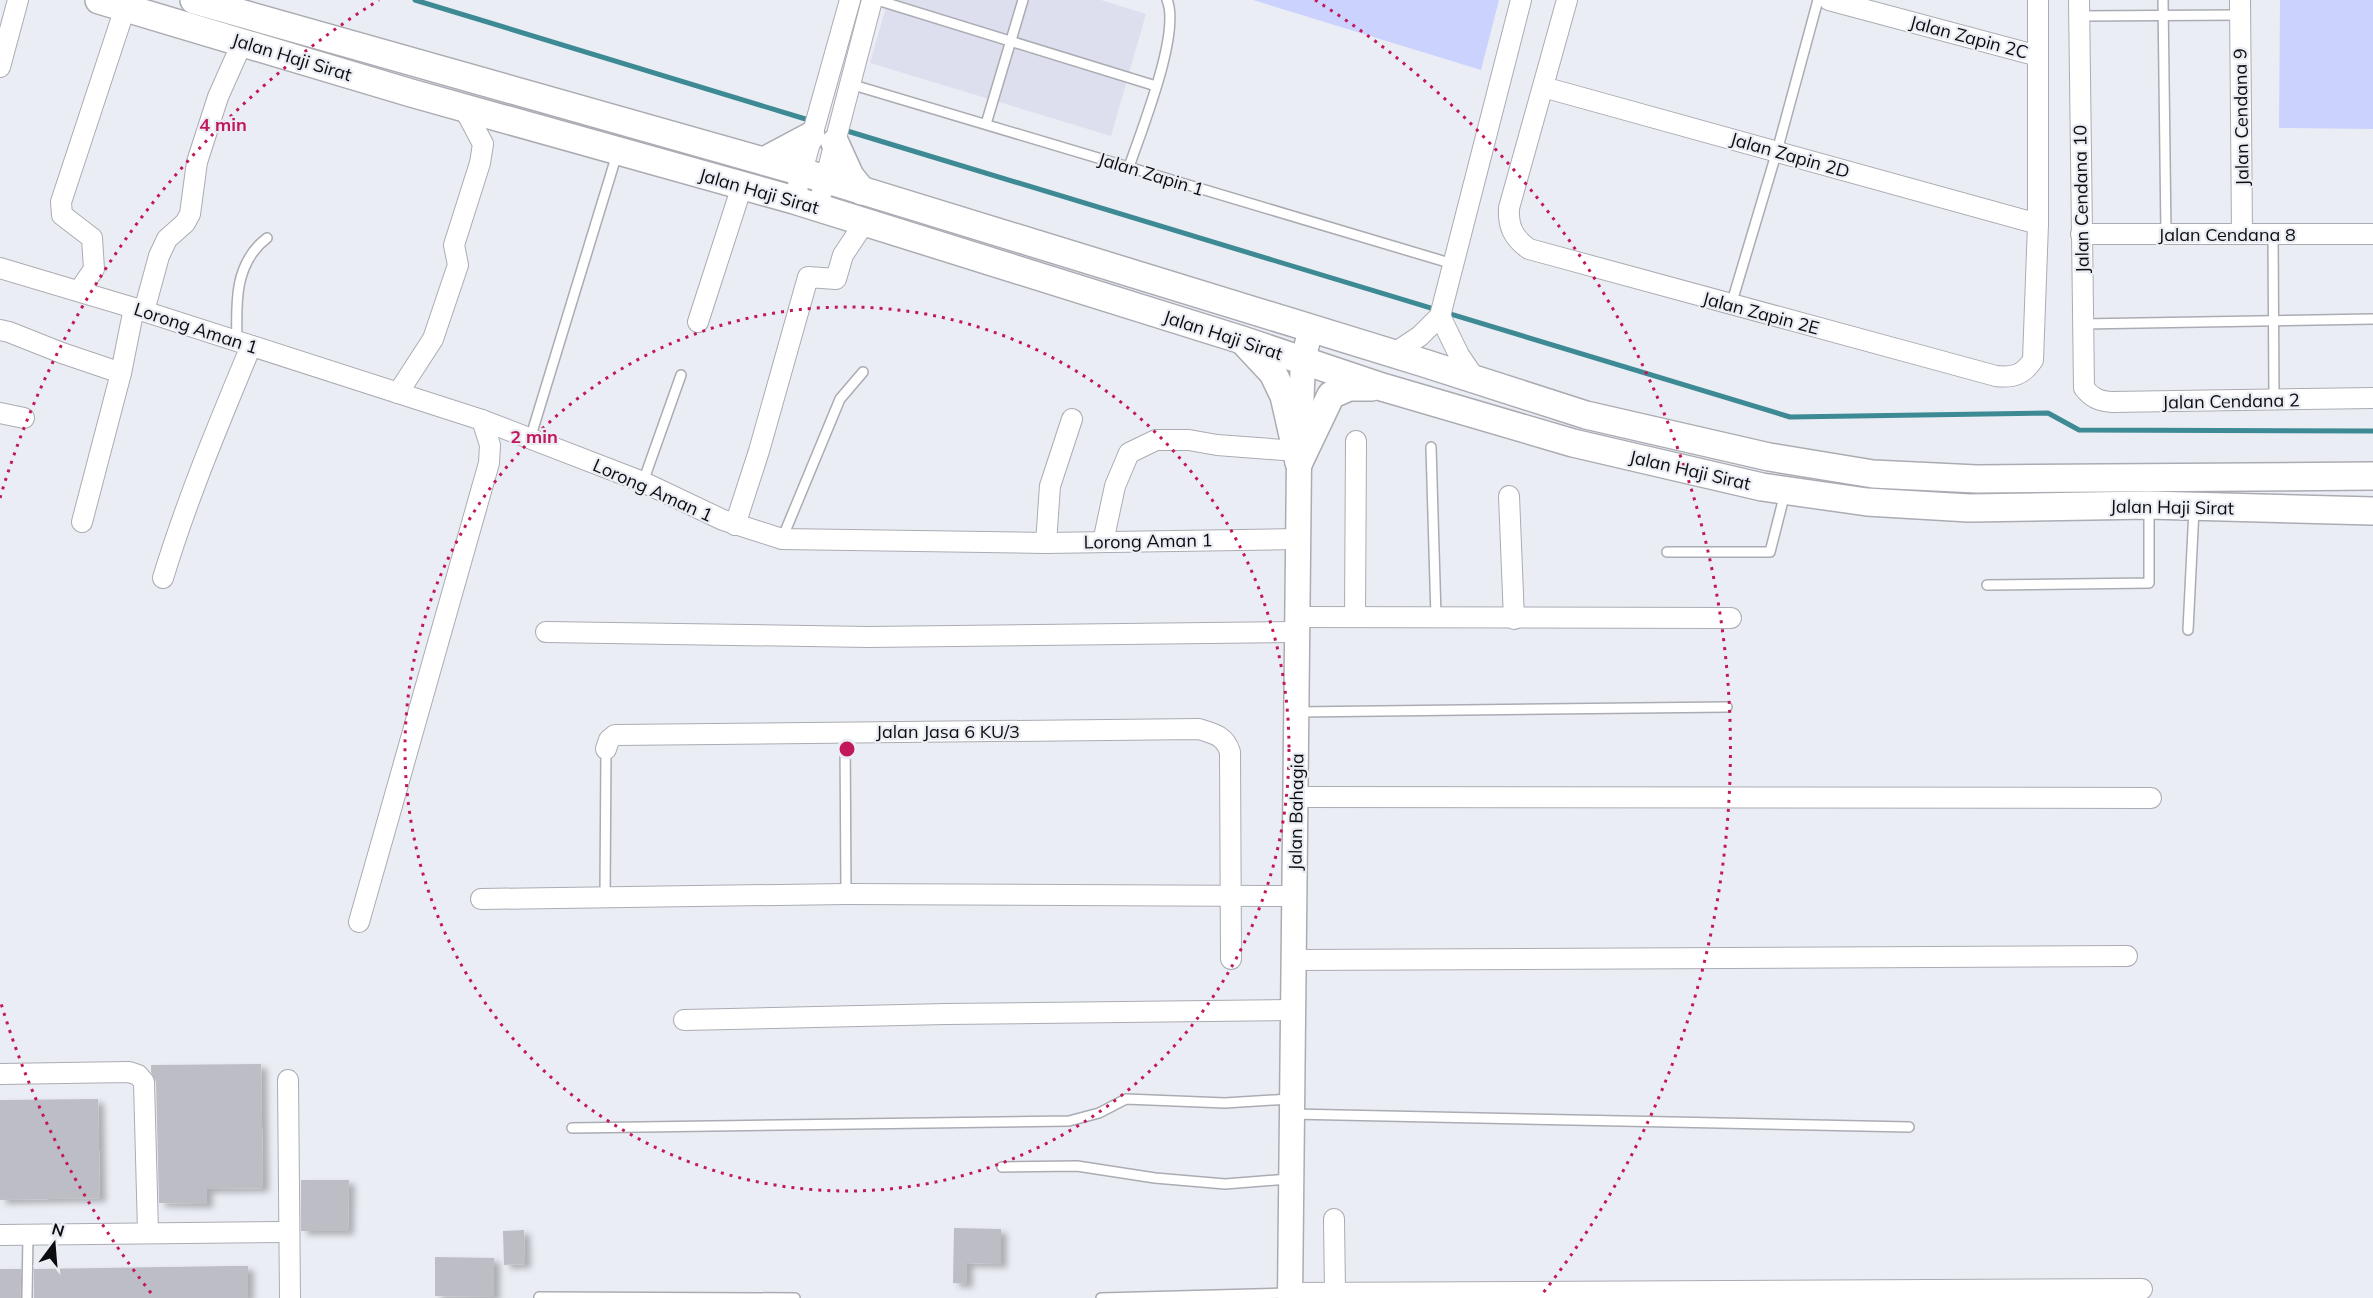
<svg xmlns="http://www.w3.org/2000/svg" width="2373" height="1298" viewBox="0 0 2373 1298" font-family="Mulish,sans-serif">
<style>
.built{fill:#dddfee}
.green{fill:#cbd2fd}
.lines{fill:none;stroke-linecap:round;stroke-linejoin:round}
.stream{stroke:#3d8a95;stroke-width:5}
.building{fill:#bdbec5;filter:url(#shadow)}
.service-casing{stroke:#abacb3;stroke-width:12}
.minor-casing{stroke:#abacb3;stroke-width:22}
.tertiary-casing{stroke:#abacb3;stroke-width:27}
.secondary-casing{stroke:#abacb3;stroke-width:30}
.service{stroke:#fff;stroke-width:9}
.minor{stroke:#fff;stroke-width:20}
.tertiary{stroke:#fff;stroke-width:24}
.secondary{stroke:#fff;stroke-width:27}
.ring{fill:none;stroke:#c2185b;stroke-width:3;stroke-dasharray:3 6}
.labels{text-anchor:middle;dominant-baseline:central;stroke-width:4.5;stroke-linejoin:round;paint-order:stroke}
.street-label{font-size:18px;fill:#0c0c0f;stroke:#ebedf5}
.centre{fill:#c2185b;stroke:#ebedf5;stroke-width:3}
.ring-label{font-size:18px;text-anchor:middle;font-weight:bold;fill:#c2185b;stroke:#ebedf5;stroke-width:4.5;stroke-linejoin:round;paint-order:stroke}
</style>
<defs>
<filter id="shadow"><feDropShadow dx="6" dy="4" stdDeviation="3" flood-color="#0004"/></filter>
</defs>
<rect width="100%" height="100%" fill="#ebedf5"/>
<polygon class="built" points="888,0 1101,0 1146,14 1111,136 870,63"/>
<g class="green">
<polygon points="1253,0 1499,0 1481,70"/>
<polygon points="2280,0 2373,0 2373,129 2279,128"/>
</g>
<g class="lines">
<g class="stream">
<polyline points="415,0 812,121"/>
<polyline points="844,130 1790,417 2048,413 2079,430 2373,431"/>
</g>
</g>
<g class="building">
<polygon points="261,1064 263,1188 207,1189 207,1204 159,1203 156,1082 151,1072 151,1065"/>
<polygon points="98,1099 100,1198 0,1200 0,1100"/>
<polygon points="301,1180 349,1180 348,1231 301,1231"/>
<polygon points="954,1228 1001,1229 1001,1264 967,1263 967,1284 953,1283"/>
<polygon points="524,1230 525,1264 504,1265 503,1231"/>
<polygon points="435,1257 494,1258 494,1297 435,1296"/>
<polygon points="231,1266 248,1266 248,1298 34,1298 34,1269"/>
<polygon points="0,1269 21,1269 20,1298 0,1298"/>
</g>
<g class="lines">
<g class="service-casing">
<g id="service">
<polyline points="877,0 1156,86"/>
<polyline points="2163,0 2166,234"/>
<polyline points="2079,16 2240,15"/>
<polyline points="850,84 1453,264"/>
<polyline points="986,124 1023,0"/>
<path d="M1129,167c12,-36 52,-134 38,-167"/>
<polyline points="2273,234 2274,399"/>
<polyline points="1731,305 1777,151 1818,0"/>
<polyline points="2082,324 2373,319"/>
<path d="M237,341c-1,-37 -3,-78 30,-103"/>
<polyline points="530,439 617,154"/>
<polyline points="1431,447 1436,617"/>
<polyline points="643,482 681,375"/>
<polyline points="782,539 840,399 863,372"/>
<polyline points="1667,552 1770,552 1785,493"/>
<polyline points="1987,585 2149,583 2149,508"/>
<polyline points="2188,630 2194,509"/>
<polyline points="1297,712 1727,707"/>
<polyline points="845,731 846,894"/>
<polyline points="605,898 606,749"/>
<polyline points="1292,1114 1909,1127"/>
<polyline points="572,1128 1069,1121 1099,1113 1126,1099 1225,1103 1290,1099"/>
<polyline points="1002,1167 1077,1166 1155,1178 1225,1184 1289,1179"/>
<polyline points="539,1297 795,1298"/>
<polyline points="27,1298 28,1235"/>
<polyline points="1101,1298 1288,1293"/>
</g>
</g>
<g class="minor-casing">
<g id="minor">
<path d="M1567,0l-58,208c-1,18 4,30 20,41l467,127c17,2 27,-1 37,-16l5,-136v-224"/>
<polyline points="1829,0 2038,56"/>
<path d="M2079,0l5,388c8,10 15,13 28,14l261,-4"/>
<polyline points="2240,0 2242,234"/>
<polyline points="0,67 18,0"/>
<polyline points="1543,87 2038,224"/>
<polyline points="822,192 872,0"/>
<polyline points="794,200 850,0"/>
<polyline points="2081,234 2373,234"/>
<polyline points="0,268 134,308 482,420 643,482 723,520 782,539 1046,543 1298,539"/>
<polyline points="79,291 94,269 92,238 62,215 61,202 125,8"/>
<polyline points="144,311 159,256 167,239 185,223 190,214 197,162 218,97 242,43"/>
<polyline points="1440,316 1459,355 1476,380"/>
<polyline points="698,322 742,186"/>
<polyline points="0,330 9,332 62,353 121,373"/>
<polyline points="1393,354 1420,336 1440,316 1521,0"/>
<polyline points="398,393 433,339 458,265 454,245 480,163 483,144 464,108"/>
<polyline points="0,413 24,418"/>
<polyline points="1509,496 1514,619"/>
<polyline points="82,522 121,373 134,308"/>
<polyline points="735,525 759,451 808,277 836,279 843,255 865,222"/>
<polyline points="1103,542 1115,486 1129,453 1156,440 1189,440 1217,445 1297,451"/>
<polyline points="1046,543 1050,486 1072,419"/>
<path d="M163,578c24,-79 56,-155 88,-232"/>
<polyline points="1298,617 1731,618"/>
<polyline points="1355,617 1356,441"/>
<polyline points="546,632 869,637 1298,632"/>
<path d="M606,749l3,-9 6,-5 584,-6c16,5 26,7 31,23l1,207"/>
<polyline points="1296,797 2151,798"/>
<polyline points="481,899 846,894 1295,896"/>
<polyline points="359,922 489,463 490,445 482,420"/>
<polyline points="1294,960 2127,956"/>
<polyline points="684,1020 946,1014 1293,1010"/>
<polyline points="0,1074 129,1072 138,1075 144,1082 148,1232"/>
<polyline points="288,1080 290,1298"/>
<polyline points="1334,1219 1335,1292"/>
<polyline points="0,1235 289,1232"/>
<polyline points="1290,1293 2142,1289"/>
</g>
</g>
<g class="tertiary-casing">
<polyline id="tertiary" points="1290,1298 1299,462 1303,360 1311,328"/>
</g>
<g class="secondary-casing">
<g id="secondary">
<polyline points="99,0 411,93 794,200 1242,340 1382,387 1573,443 1762,487 1867,502 1969,508 2149,505 2373,511"/>
<polyline points="194,0 802,172 1424,363 1586,415 1769,457 1873,474 1977,479 2373,476"/>
<polyline points="835,143 850,176 862,191"/>
<polyline points="764,161 811,136"/>
<polyline points="1245,343 1273,373 1284,396 1299,462"/>
<polyline points="1299,462 1331,395 1349,387 1372,387"/>
</g>
</g>
<use href="#service" class="service"/>
<use href="#minor" class="minor"/>
<use href="#tertiary" class="tertiary"/>
<use href="#secondary" class="secondary"/>
</g>
<g class="ring">
<circle cx="847" cy="749" r="442"/>
<path d="M151 1293A883 883 0 0 1 0 1000M0 498A883 883 0 0 1 379 0M1315 0A883 883 0 0 1 1543 1293"/>
</g>
<g class="labels">
<g class="street-label">
<text transform="translate(1969 37) rotate(15)">Jalan Zapin 2C</text>
<text transform="translate(292 57) rotate(17)">Jalan Haji Sirat</text>
<text transform="translate(2241 117) rotate(-91)">Jalan Cendana 9</text>
<text transform="translate(1790 155) rotate(16)">Jalan Zapin 2D</text>
<text transform="translate(1151 174) rotate(17)">Jalan Zapin 1</text>
<text transform="translate(759 191) rotate(16)">Jalan Haji Sirat</text>
<text transform="translate(2081 199) rotate(-91)">Jalan Cendana 10</text>
<text x="2227" y="234">Jalan Cendana 8</text>
<text transform="translate(1761 313) rotate(15)">Jalan Zapin 2E</text>
<text transform="translate(196 328) rotate(18)">Lorong Aman 1</text>
<text transform="translate(1223 335) rotate(18)">Jalan Haji Sirat</text>
<text transform="translate(2231 401) rotate(-1)">Jalan Cendana 2</text>
<text transform="translate(1690 470) rotate(13)">Jalan Haji Sirat</text>
<text transform="translate(653 490) rotate(24)">Lorong Aman 1</text>
<text transform="translate(2172 507) rotate(1)">Jalan Haji Sirat</text>
<text transform="translate(1148 541) rotate(-1)">Lorong Aman 1</text>
<text x="948" y="731">Jalan Jasa 6 KU/3</text>
<text transform="translate(1296 812) rotate(-89)">Jalan Bahagia</text>
</g>
</g>
<circle cx="847" cy="749" r="9" class="centre"/>
<g class="ring-label">
<text x="223" y="131">4 min</text>
<text x="534" y="443">2 min</text>
</g>
<g transform="translate(54 1244) rotate(16)" stroke="#ebedf5" stroke-width="4.5" paint-order="stroke">
<path d="M0-4.5L10 22L0 15L-10 22Z" fill="#0c0c0f"/>
<text y="-9" font-size="16" font-weight="bold" text-anchor="middle" fill="#0c0c0f">N</text>
</g>
</svg>
